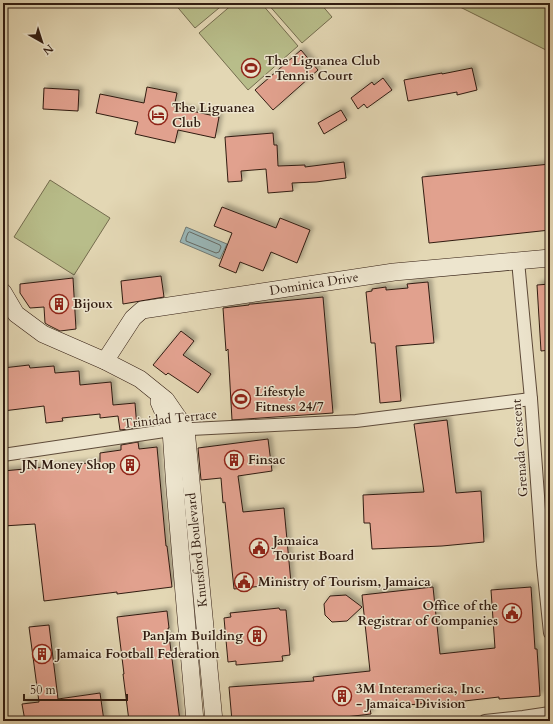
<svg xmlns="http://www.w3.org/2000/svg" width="553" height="724" viewBox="0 0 553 724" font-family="Cardo,serif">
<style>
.green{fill:#b8bd8a;stroke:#746c4e}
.water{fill:#9ab7b8;stroke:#707975}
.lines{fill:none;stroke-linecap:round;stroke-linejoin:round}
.shore{stroke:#666a64;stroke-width:1}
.building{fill:#e1a18e;stroke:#311c11;filter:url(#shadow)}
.street-casing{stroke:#5e4b3a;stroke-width:14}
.secondary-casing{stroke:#311c11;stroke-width:18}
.street{stroke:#ede5ce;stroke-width:12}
.secondary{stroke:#ede5ce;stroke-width:17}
.labels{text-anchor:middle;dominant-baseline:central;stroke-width:3;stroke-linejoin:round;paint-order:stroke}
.poi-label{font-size:13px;font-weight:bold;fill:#311c11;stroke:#ede5ce;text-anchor:start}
.street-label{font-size:13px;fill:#311c11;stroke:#ede5ce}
</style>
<defs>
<filter id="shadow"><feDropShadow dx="3.5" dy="-3.5" stdDeviation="2" flood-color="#0004"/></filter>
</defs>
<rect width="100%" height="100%" fill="#e3d7b4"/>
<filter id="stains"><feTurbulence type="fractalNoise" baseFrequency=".005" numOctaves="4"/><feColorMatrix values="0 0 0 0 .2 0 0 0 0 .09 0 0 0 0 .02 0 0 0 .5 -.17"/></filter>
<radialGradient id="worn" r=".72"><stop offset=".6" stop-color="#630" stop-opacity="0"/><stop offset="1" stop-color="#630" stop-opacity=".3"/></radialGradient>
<g class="green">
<polygon points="174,3 225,3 195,28"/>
<polygon points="234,3 261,3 298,46 248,90 199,33"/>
<polygon points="267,3 320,3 332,17 302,43"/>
<polygon points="452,3 550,3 550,52"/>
<polygon points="50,180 110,218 74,275 14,237"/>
</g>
<polygon class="water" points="186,227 227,244 220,259 180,242"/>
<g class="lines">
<polygon class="shore" points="190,232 220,245 221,247 219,252 216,253 186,241 186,238 188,233"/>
</g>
<g class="building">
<polygon points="301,50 318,70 273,110 255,90"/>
<polygon points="472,68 477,90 457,95 457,92 408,101 404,80 442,73 442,74"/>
<polygon points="383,78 392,90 367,108 364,104 358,109 351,98 372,82 374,85"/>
<polygon points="147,87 177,93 174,107 219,117 215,138 178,130 175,143 135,134 138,122 96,113 100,94 144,103"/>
<polygon points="44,88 79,90 78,111 43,109"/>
<polygon points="341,110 347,120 324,134 318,123"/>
<polygon points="273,133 274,145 277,145 278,166 305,165 305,167 344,162 346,178 316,182 292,183 293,191 268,193 266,169 241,171 242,181 228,182 225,137"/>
<polygon points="550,164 550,230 429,243 422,177"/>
<polygon points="222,207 276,228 280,218 310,230 297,263 271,252 263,271 240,262 236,273 219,266 232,233 214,226"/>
<polygon points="161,276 164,297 123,304 121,281"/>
<polygon points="73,278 76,329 60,331 48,325 45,323 44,307 30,308 20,293 20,284"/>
<polygon points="428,282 434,343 396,346 401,401 380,403 375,343 371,343 366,292 372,291 372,289 386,287 386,290 408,288 407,284"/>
<polygon points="550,284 550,350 541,351 537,285"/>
<polygon points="323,297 333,413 232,420 228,349 226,351 223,308 249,305 249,304 252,304"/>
<polygon points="181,331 194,341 183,355 211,374 198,393 168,373 166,375 153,365"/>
<polygon points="29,365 30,368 54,366 55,373 79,371 80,385 111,382 113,405 135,403 137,428 120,430 118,416 100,418 100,414 62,418 63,421 46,423 44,406 3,411 3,368"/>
<polygon points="447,420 456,493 481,491 484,542 442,546 372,549 370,523 364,523 363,495 424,492 414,424"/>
<polygon points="268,439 272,471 238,476 243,512 284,508 291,583 234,589 225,502 223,503 221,478 201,480 198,448"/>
<polygon points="138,442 139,449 157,447 166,546 167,546 172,587 117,594 117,592 44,601 35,524 3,526 3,471 100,462 100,453 121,450 121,445"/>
<polygon points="433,587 440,654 495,648 491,590 531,587 535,649 537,649 540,696 499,699 499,697 447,703 447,701 370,709 371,714 311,721 232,721 229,687 314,681 313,677 370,671 362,595"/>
<polygon points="346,595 362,607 347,621 332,622 325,615 324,604 330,596"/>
<polygon points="279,608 280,610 286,610 290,655 282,656 283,661 236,665 236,661 228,662 224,618 231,617 230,613"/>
<polygon points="167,611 169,628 168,628 180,721 129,721 123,674 124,674 117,617"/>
<polygon points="49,625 58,699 100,693 104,721 25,721 22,704 39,702 29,627"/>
</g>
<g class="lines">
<g class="street-casing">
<g id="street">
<polyline points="518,261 531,399 543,565 550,633"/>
<polyline points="3,455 171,430 356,421 531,399"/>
<polyline points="485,721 523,717 550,713"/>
</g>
</g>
<g class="secondary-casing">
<g id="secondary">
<polyline points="3,292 16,314 43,334 105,361 140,379 166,400 186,429 214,721"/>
<polyline points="105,361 133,318 142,310 394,272 550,258"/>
<polyline points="159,402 171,430 175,489 195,721"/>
</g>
</g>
<use href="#street" class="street"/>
<use href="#secondary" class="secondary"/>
</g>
<defs>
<g id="stadium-ring" transform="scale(1)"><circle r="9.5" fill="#ede5ce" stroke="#8f2418" stroke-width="1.5"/><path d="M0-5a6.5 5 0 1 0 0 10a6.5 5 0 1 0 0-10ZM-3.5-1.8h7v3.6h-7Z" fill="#8f2418"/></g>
<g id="hotel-ring" transform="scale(1)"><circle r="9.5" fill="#ede5ce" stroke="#8f2418" stroke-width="1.5"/><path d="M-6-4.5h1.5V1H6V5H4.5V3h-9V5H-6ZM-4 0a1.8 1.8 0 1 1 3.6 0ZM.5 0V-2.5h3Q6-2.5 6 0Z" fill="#8f2418"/></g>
<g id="building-ring" transform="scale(1)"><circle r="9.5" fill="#ede5ce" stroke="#8f2418" stroke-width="1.5"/><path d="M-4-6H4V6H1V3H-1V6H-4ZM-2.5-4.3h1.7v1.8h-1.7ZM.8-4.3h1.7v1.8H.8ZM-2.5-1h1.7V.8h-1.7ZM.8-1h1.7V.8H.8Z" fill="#8f2418"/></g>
<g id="civic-ring" transform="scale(1)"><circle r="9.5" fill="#ede5ce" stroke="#8f2418" stroke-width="1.5"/><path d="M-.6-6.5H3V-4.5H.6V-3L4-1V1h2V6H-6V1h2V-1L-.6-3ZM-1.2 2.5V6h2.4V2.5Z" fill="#8f2418"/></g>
</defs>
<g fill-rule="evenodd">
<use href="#stadium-ring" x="251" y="68"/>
<use href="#hotel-ring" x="158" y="115"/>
<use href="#building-ring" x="59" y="304"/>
<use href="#stadium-ring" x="241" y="399"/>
<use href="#building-ring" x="234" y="460"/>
<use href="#building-ring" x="130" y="465"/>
<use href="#civic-ring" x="259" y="548"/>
<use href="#civic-ring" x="244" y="582"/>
<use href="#civic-ring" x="512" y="613"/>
<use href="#building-ring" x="257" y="636"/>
<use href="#building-ring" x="42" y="654"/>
<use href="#building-ring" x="342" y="696"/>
</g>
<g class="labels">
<g class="poi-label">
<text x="265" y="61">The Liguanea Club<tspan x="265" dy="15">- Tennis Court</tspan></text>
<text x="172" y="108">The Liguanea<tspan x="172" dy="15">Club</tspan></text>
<text x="73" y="304">Bijoux</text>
<text x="255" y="392">Lifestyle<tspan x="255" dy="15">Fitness 24/7</tspan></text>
<text x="248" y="460">Finsac</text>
<text x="116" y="465" text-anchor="end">JN Money Shop</text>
<text x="273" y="541">Jamaica<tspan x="273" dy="15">Tourist Board</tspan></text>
<text x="258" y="582">Ministry of Tourism, Jamaica</text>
<text x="498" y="606" text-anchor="end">Office of the<tspan x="498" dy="15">Registrar of Companies</tspan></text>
<text x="243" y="636" text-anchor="end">PanJam Building</text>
<text x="56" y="654">Jamaica Football Federation</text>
<text x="356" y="689">3M Interamerica, Inc.<tspan x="356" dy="15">- Jamaica Division</tspan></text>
</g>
<g class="street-label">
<text transform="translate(314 284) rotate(-9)">Dominica Drive</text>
<text transform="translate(170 419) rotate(-6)">Trinidad Terrace</text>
<text transform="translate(520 448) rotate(-94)">Grenada Crescent</text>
<text transform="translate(197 550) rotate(-96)">Knutsford Boulevard</text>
</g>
</g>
<rect width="553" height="724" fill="none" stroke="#e3d7b4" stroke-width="16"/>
<rect x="4" y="4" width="545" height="716" fill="none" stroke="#311c11" stroke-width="2"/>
<rect x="8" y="8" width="537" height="708" fill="none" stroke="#311c11"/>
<g transform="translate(42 42) rotate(141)" stroke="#ede5ce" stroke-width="3" paint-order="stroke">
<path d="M0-3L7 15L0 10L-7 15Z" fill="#311c11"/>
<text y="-6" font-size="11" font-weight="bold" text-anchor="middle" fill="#311c11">N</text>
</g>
<path d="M24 694v6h103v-6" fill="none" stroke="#311c11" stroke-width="2"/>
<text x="30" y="694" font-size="12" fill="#311c11" stroke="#ede5ce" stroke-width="3" paint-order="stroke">50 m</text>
<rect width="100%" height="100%" filter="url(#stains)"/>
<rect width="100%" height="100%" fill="url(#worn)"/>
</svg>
